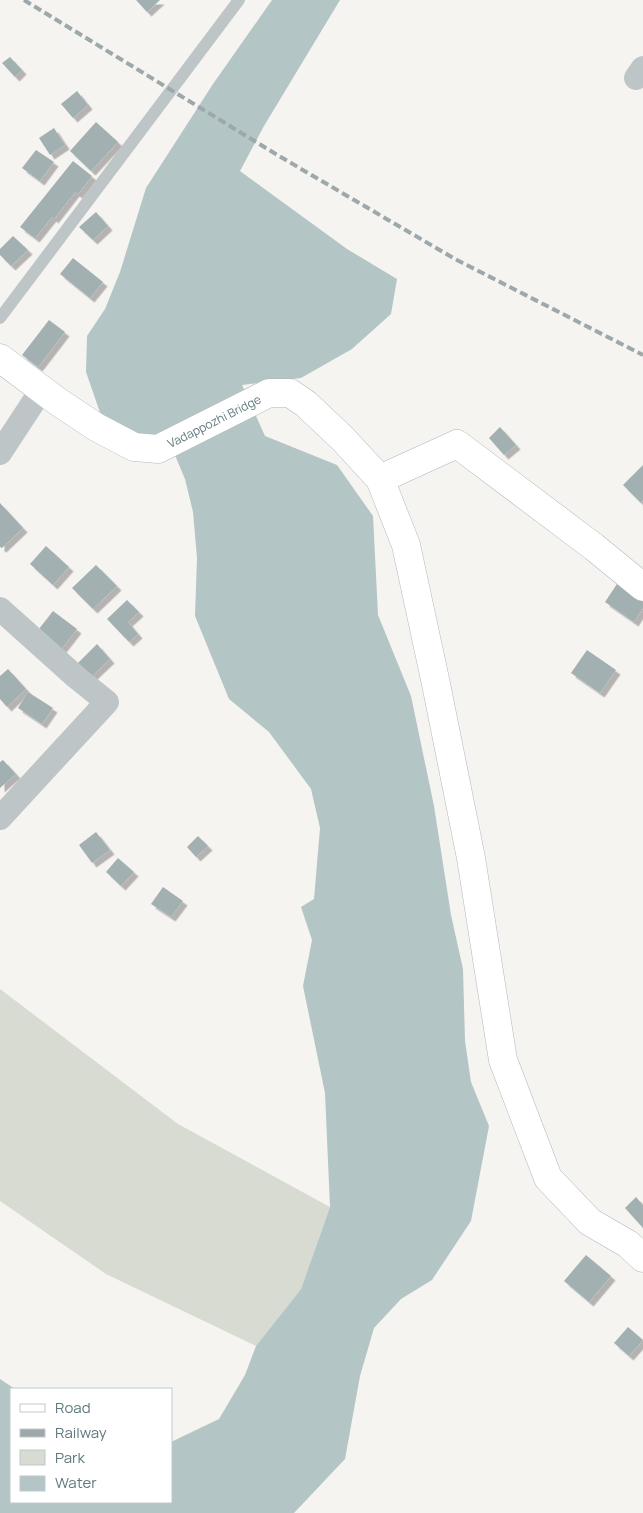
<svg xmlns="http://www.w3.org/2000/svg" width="643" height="1513" viewBox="0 0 643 1513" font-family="Manrope,sans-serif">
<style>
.green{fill:#d7dbd1}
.water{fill:#b3c5c5}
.building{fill:#a2b0b2;filter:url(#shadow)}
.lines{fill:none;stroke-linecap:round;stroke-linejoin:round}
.secondary-casing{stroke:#aeb8ba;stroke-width:29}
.lane{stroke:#bec5c7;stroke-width:12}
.street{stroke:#bec5c7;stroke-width:24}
.secondary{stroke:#fff;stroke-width:28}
.rail{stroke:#9da8ab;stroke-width:4;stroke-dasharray:8 4;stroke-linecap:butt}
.labels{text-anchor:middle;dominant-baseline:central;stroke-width:5;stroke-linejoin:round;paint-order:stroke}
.street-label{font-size:12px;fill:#5f797e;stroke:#fff}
</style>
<defs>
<filter id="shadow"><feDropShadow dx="4.5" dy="4.5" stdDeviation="0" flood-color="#0004"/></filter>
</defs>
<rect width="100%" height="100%" fill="#f6f4f1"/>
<polygon class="green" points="0,989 178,1124 330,1207 301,1289 256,1346 106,1274 0,1201"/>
<polygon class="water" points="272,0 340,0 264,126 240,171 347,249 397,279 391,314 352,349 301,378 242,385 265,436 337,465 373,516 378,615 411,696 434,806 451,915 463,969 465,1041 471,1082 489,1126 471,1221 432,1280 401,1299 374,1328 360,1376 345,1459 294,1513 0,1513 0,1379 15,1389 11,1389 11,1502 171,1502 171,1442 219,1419 245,1375 256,1346 301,1289 330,1207 325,1093 303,986 312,940 301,907 314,899 320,828 311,789 269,732 229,699 195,616 197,558 193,512 185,479 166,434 134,441 104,424 86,372 87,336 105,309 120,272 146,188 213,84"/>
<g class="building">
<polygon points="136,0 160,0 147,12"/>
<polygon points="10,57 22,70 15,77 2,63"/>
<polygon points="77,91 88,105 73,118 61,104"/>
<polygon points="96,122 118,142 91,171 70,151"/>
<polygon points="54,128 65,145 50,155 39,138"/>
<polygon points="36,150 54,162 40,181 22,168"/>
<polygon points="73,161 92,176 78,194 75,192 54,219 52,217 35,238 20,227"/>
<polygon points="96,212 108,226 93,240 79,227"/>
<polygon points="13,236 28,250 11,266 0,255 0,249"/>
<polygon points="73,258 103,282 90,298 60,274"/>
<polygon points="49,320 65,332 38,367 22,355"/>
<polygon points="500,427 516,445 504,455 489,438"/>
<polygon points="643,465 643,500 641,503 623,485"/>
<polygon points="0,503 23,528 2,548 0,547"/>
<polygon points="46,546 69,567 53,585 30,564"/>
<polygon points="96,565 117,586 93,609 72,588"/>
<polygon points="621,578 643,593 643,608 634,622 605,602"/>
<polygon points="127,600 139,612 128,622 138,634 129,642 107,619"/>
<polygon points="53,611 77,629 59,652 35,634"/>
<polygon points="97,644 110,659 91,677 78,663"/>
<polygon points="587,650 616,670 600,693 571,673"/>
<polygon points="8,669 26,689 7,707 0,699 0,676"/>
<polygon points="28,692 53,708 42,724 18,708"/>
<polygon points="3,760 16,774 0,788 0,762"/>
<polygon points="96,832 110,850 92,863 79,845"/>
<polygon points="198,836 208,846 196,857 187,847"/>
<polygon points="118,858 134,872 121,886 106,872"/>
<polygon points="163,887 183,901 171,917 151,904"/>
<polygon points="636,1197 643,1205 643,1228 625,1208"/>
<polygon points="586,1255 611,1276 589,1302 564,1281"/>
<polygon points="628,1327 643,1340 629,1356 614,1343"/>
</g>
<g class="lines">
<g class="secondary-casing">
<g id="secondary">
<path id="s1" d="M0,358l57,43 39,26 38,20 24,2 111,-56h21l16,11 37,35 37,40 26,66 30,139 35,174 32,202 45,118 42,44 38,22 15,14"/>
<polyline points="380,479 457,444 594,547 643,587"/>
</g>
</g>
<polyline class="lane" points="0,318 239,0"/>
<g class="street">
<polyline points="636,78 643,68"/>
<polyline points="0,453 42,389"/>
<polyline points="0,609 76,677 107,702 0,818"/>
</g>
<use href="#secondary" class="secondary"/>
<polyline class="rail" points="24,0 279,156 455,259 643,355"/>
</g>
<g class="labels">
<g class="street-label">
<text stroke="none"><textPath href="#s1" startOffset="248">Vadappozhi Bridge</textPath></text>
</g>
</g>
<rect x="10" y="1388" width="162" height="115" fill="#ffffff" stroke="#bfc9cb"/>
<rect x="20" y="1404" width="25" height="8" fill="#ffffff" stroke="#bfc9cb"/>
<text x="55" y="1413" font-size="15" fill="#5f797e">Road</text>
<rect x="20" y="1429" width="25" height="8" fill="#9da8ab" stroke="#bfc9cb"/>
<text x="55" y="1438" font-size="15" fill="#5f797e">Railway</text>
<rect x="20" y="1450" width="25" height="15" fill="#d7dbd1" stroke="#bfc9cb"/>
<text x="55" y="1463" font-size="15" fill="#5f797e">Park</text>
<rect x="20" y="1476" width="25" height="15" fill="#b3c5c5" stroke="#bfc9cb"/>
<text x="55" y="1488" font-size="15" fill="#5f797e">Water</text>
</svg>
